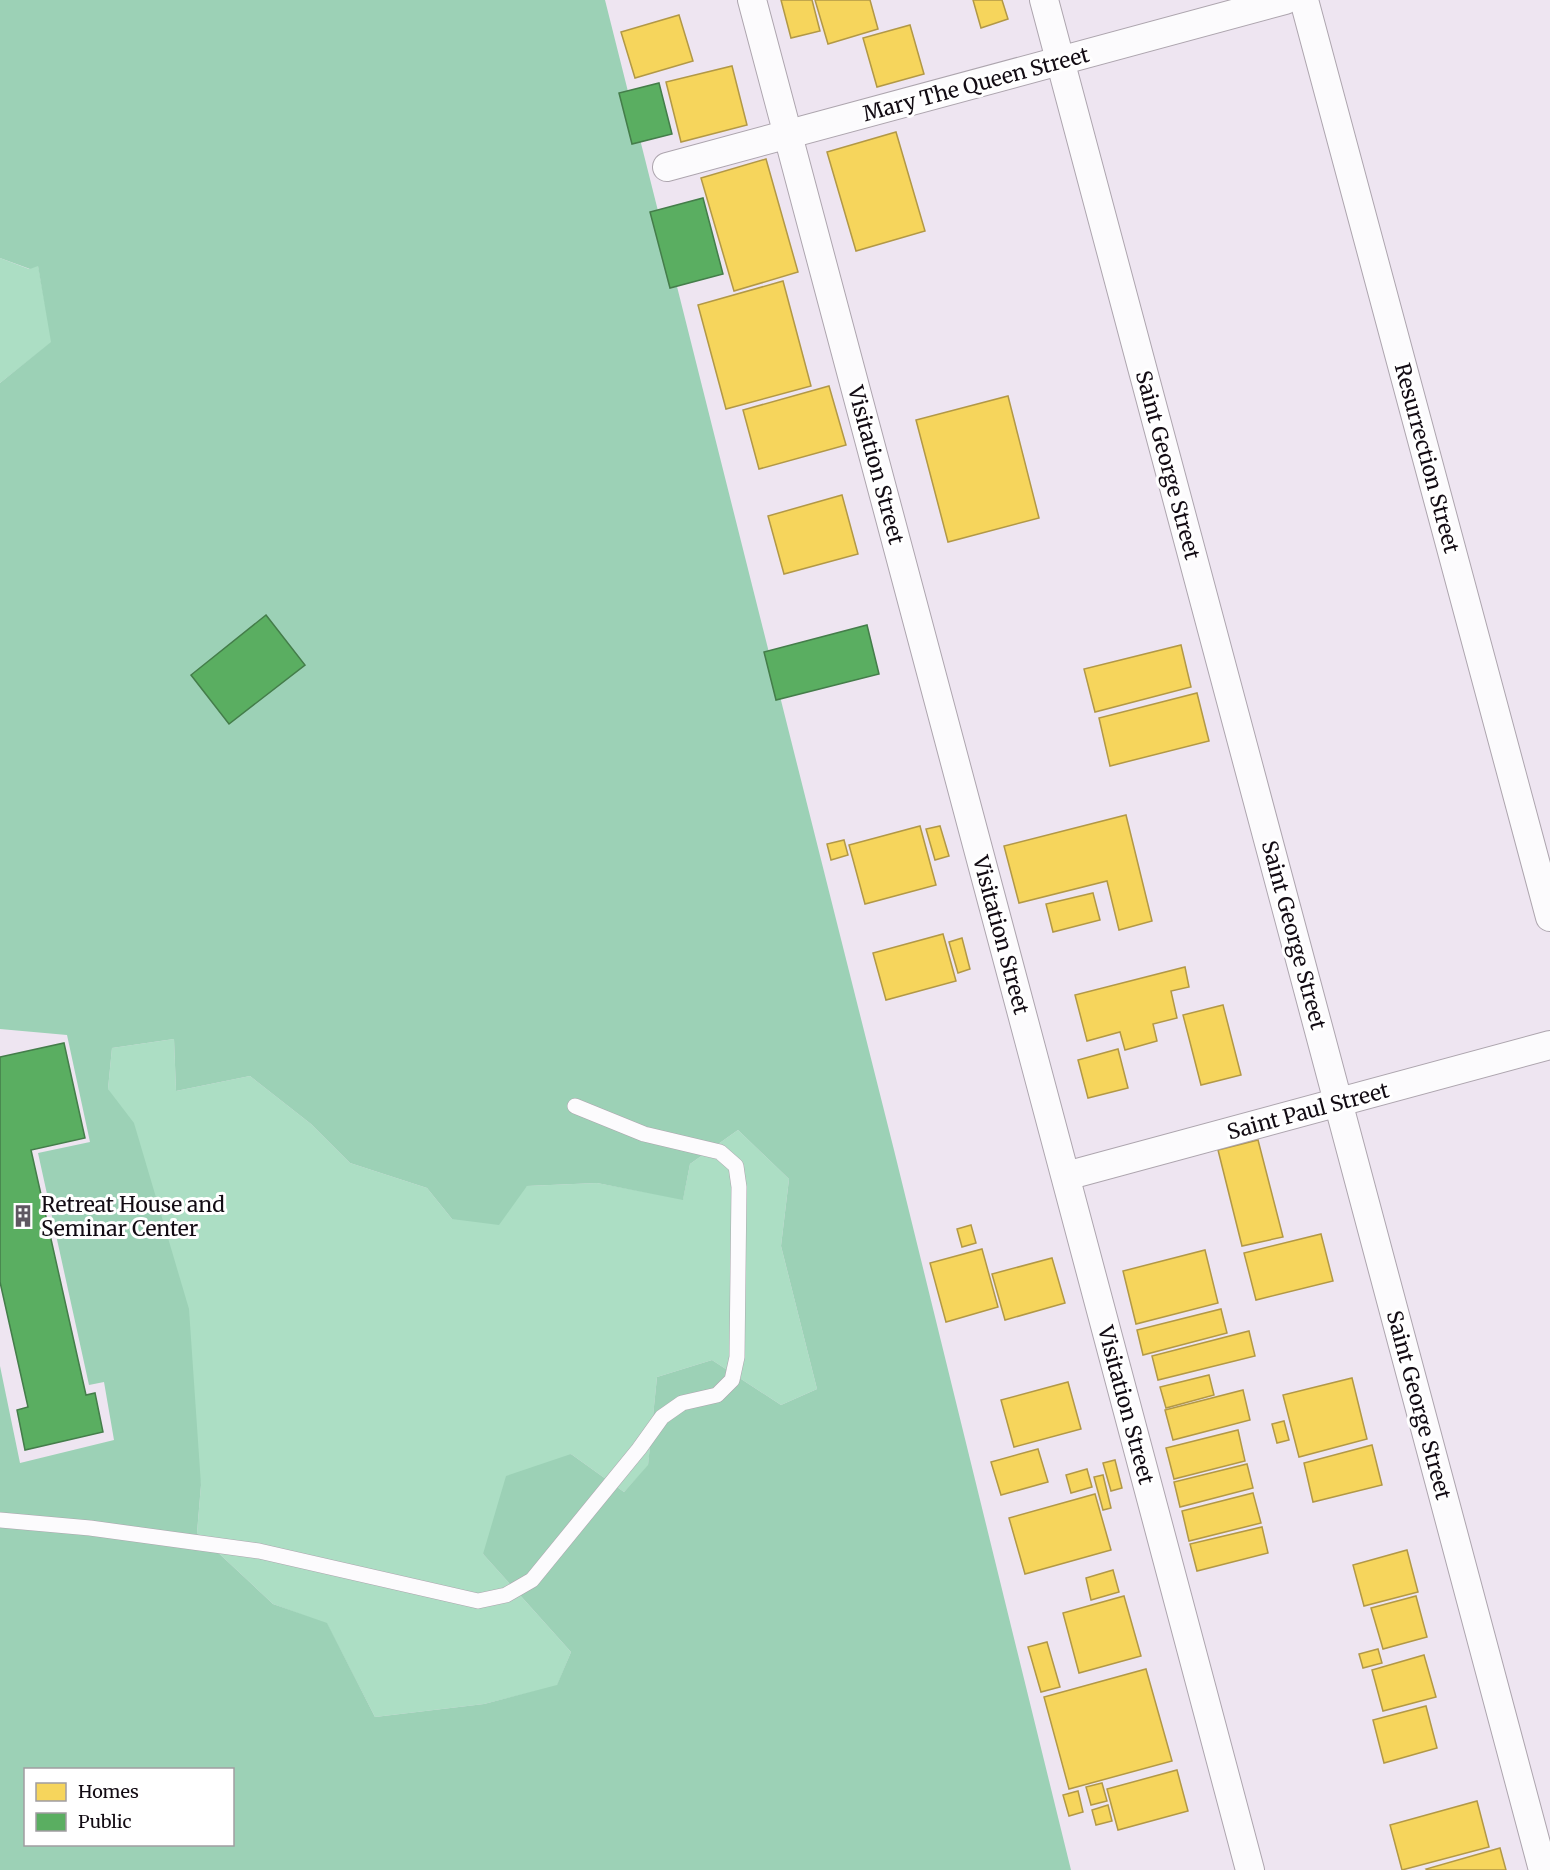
<svg xmlns="http://www.w3.org/2000/svg" width="1550" height="1870" viewBox="0 0 1550 1870" font-family="Merriweather,serif">
<style>
.green{fill:#acdec4}
.forest{fill:#9cd1b6;fill-rule:evenodd}
.homes{fill:#f6d55c;stroke:#b29846;stroke-width:1.5}
.public{fill:#5aae61;stroke:#447d4a;stroke-width:1.5}
.lines{fill:none;stroke-linecap:round;stroke-linejoin:round}
.service-casing{stroke:#ada5ae;stroke-width:16}
.minor-casing{stroke:#ada5ae;stroke-width:30}
.service{stroke:#fcfbfd;stroke-width:15}
.minor{stroke:#fcfbfd;stroke-width:28}
.labels{text-anchor:middle;dominant-baseline:central;stroke-width:6;stroke-linejoin:round;paint-order:stroke}
.street-label{font-size:21px;fill:#120b13;stroke:#fff}
.poi-label{font-size:21px;fill:#120b13;stroke:#fff;text-anchor:start}
</style>
<rect width="100%" height="100%" fill="#eee5f1"/>
<g class="green">
<polygon points="0,258 29,269 38,265 52,342 0,383"/>
<polygon points="174,1039 176,1091 250,1076 311,1124 350,1163 427,1188 452,1219 527,1186 597,1183 683,1199 690,1164 738,1130 789,1179 781,1246 817,1389 781,1405 712,1360 657,1377 648,1466 624,1492 571,1454 483,1554 571,1652 557,1686 484,1704 375,1717 327,1624 273,1604 197,1533 201,1485 108,1089 112,1048"/>
</g>
<path class="forest" d="M0,0h605l289,1150 177,720h-1071v-504l20,97 94,-23 -10,-58 -15,3 -51,-232 52,-11 -23,-107 -67,-6v-646l51,-41 -13,-76 -8,3 -30,-11zM174,1039l2,52 74,-15 61,48 39,39 77,25 25,31 47,6 28,-39 70,-3 86,17 7,-36 48,-34 51,49 -8,67 36,143 -36,16 -69,-45 -55,17 -9,88 -24,27 -53,-38 -65,22 -23,78 88,98 -14,33 -73,19 -109,13 -48,-94 -54,-19 -76,-71 4,-48 -12,-176 -55,-186 -26,-34 4,-41zM26,1770h206v74h-206z"/>
<g class="homes">
<polygon points="781,0 812,0 820,31 791,38"/>
<polygon points="815,0 870,0 878,29 828,44"/>
<polygon points="973,0 1002,0 1008,19 981,28"/>
<polygon points="679,15 693,61 635,78 621,32"/>
<polygon points="910,25 924,74 877,87 863,38"/>
<polygon points="732,66 747,125 681,142 666,82"/>
<polygon points="896,132 925,231 856,251 827,152"/>
<polygon points="766,159 798,272 734,291 701,178"/>
<polygon points="783,281 811,386 726,409 698,305"/>
<polygon points="829,386 846,445 759,469 743,410"/>
<polygon points="1008,396 1039,518 948,542 916,420"/>
<polygon points="842,495 858,554 784,574 768,516"/>
<polygon points="1181,645 1191,687 1095,712 1084,669"/>
<polygon points="1197,693 1209,741 1110,766 1099,718"/>
<polygon points="1126,815 1152,921 1119,930 1107,881 1019,903 1004,846"/>
<polygon points="920,826 936,885 865,904 849,845"/>
<polygon points="940,826 949,856 935,860 926,829"/>
<polygon points="844,840 848,855 831,860 827,844"/>
<polygon points="1093,893 1100,920 1053,932 1046,904"/>
<polygon points="943,934 956,981 886,1000 873,953"/>
<polygon points="962,938 970,969 958,973 949,942"/>
<polygon points="1185,967 1189,987 1171,991 1177,1018 1153,1024 1157,1041 1125,1050 1120,1032 1087,1041 1075,995"/>
<polygon points="1223,1005 1241,1075 1201,1085 1183,1015"/>
<polygon points="1118,1049 1128,1088 1088,1098 1078,1060"/>
<polygon points="1258,1140 1283,1237 1242,1246 1218,1150"/>
<polygon points="971,1225 976,1243 962,1247 957,1229"/>
<polygon points="1321,1234 1333,1281 1256,1300 1244,1253"/>
<polygon points="982,1249 998,1307 946,1322 930,1263"/>
<polygon points="1205,1250 1218,1303 1136,1324 1123,1271"/>
<polygon points="1052,1258 1065,1303 1005,1320 992,1274"/>
<polygon points="1221,1309 1227,1333 1143,1355 1137,1330"/>
<polygon points="1249,1331 1255,1356 1158,1380 1152,1356"/>
<polygon points="1209,1375 1214,1395 1166,1408 1160,1387"/>
<polygon points="1352,1378 1367,1439 1299,1457 1283,1395"/>
<polygon points="1068,1382 1081,1429 1014,1447 1001,1400"/>
<polygon points="1243,1390 1250,1420 1173,1440 1165,1410"/>
<polygon points="1284,1421 1289,1440 1277,1443 1272,1424"/>
<polygon points="1238,1430 1245,1461 1174,1479 1166,1448"/>
<polygon points="1372,1445 1382,1485 1313,1502 1304,1463"/>
<polygon points="1038,1449 1048,1482 1001,1495 991,1462"/>
<polygon points="1115,1460 1122,1488 1111,1491 1103,1463"/>
<polygon points="1247,1464 1253,1488 1180,1507 1174,1482"/>
<polygon points="1087,1469 1092,1487 1071,1493 1066,1475"/>
<polygon points="1103,1475 1111,1508 1103,1510 1094,1477"/>
<polygon points="1253,1493 1261,1523 1189,1541 1182,1511"/>
<polygon points="1095,1494 1111,1550 1025,1574 1009,1518"/>
<polygon points="1262,1527 1268,1553 1197,1571 1190,1544"/>
<polygon points="1407,1550 1418,1592 1364,1606 1353,1565"/>
<polygon points="1113,1570 1119,1592 1091,1600 1086,1578"/>
<polygon points="1124,1596 1141,1656 1079,1673 1063,1613"/>
<polygon points="1416,1596 1427,1637 1383,1649 1371,1608"/>
<polygon points="1047,1642 1060,1687 1041,1692 1028,1647"/>
<polygon points="1378,1649 1382,1663 1363,1668 1359,1654"/>
<polygon points="1424,1655 1436,1697 1383,1711 1372,1670"/>
<polygon points="1146,1669 1172,1761 1069,1789 1044,1697"/>
<polygon points="1426,1706 1437,1748 1384,1763 1373,1720"/>
<polygon points="1177,1770 1188,1811 1118,1830 1107,1789"/>
<polygon points="1102,1783 1107,1801 1091,1805 1086,1787"/>
<polygon points="1078,1791 1083,1812 1069,1816 1063,1795"/>
<polygon points="1477,1801 1489,1847 1402,1870 1390,1825"/>
<polygon points="1108,1805 1112,1821 1096,1825 1092,1810"/>
<polygon points="1500,1848 1506,1870 1427,1870 1426,1869"/>
</g>
<g class="public">
<polygon points="659,83 672,134 632,144 619,93"/>
<polygon points="703,198 723,274 670,288 650,212"/>
<polygon points="266,615 305,665 229,724 191,675"/>
<polygon points="867,625 879,674 776,700 764,652"/>
<polygon points="64,1043 85,1138 31,1150 86,1395 95,1393 103,1432 25,1450 17,1410 28,1407 0,1282 0,1057"/>
</g>
<g class="lines">
<g class="service-casing">
<polyline id="service" points="0,1520 90,1528 259,1551 478,1601 506,1595 532,1580 639,1449 662,1417 682,1403 717,1395 732,1380 737,1357 739,1187 736,1166 720,1152 644,1134 575,1106"/>
</g>
<g class="minor-casing">
<g id="minor">
<polyline points="752,0 1250,1870"/>
<polyline points="1044,0 1543,1870"/>
<polyline points="1304,0 1550,917"/>
<polyline points="667,167 1285,0"/>
<polyline points="1066,1176 1550,1045"/>
</g>
</g>
<use href="#service" class="service"/>
<use href="#minor" class="minor"/>
</g>
<defs>
<g id="building-bare" transform="scale(1.8)"><path d="M-4-6H4V6H1V3H-1V6H-4ZM-2.5-4.3h1.7v1.8h-1.7ZM.8-4.3h1.7v1.8H.8ZM-2.5-1h1.7V.8h-1.7ZM.8-1h1.7V.8H.8Z" fill="#5f5761" stroke="#fff" stroke-width="2.5" paint-order="stroke"/></g>
</defs>
<g fill-rule="evenodd">
<use href="#building-bare" x="23" y="1216"/>
</g>
<g class="labels">
<g class="street-label">
<text transform="translate(976 84) rotate(-15)">Mary The Queen Street</text>
<text transform="translate(1427 458) rotate(75)">Resurrection Street</text>
<text transform="translate(876 465) rotate(75)">Visitation Street</text>
<text transform="translate(1168 465) rotate(75)">Saint George Street</text>
<text transform="translate(1001 935) rotate(75)">Visitation Street</text>
<text transform="translate(1294 935) rotate(75)">Saint George Street</text>
<text transform="translate(1308 1111) rotate(-15)">Saint Paul Street</text>
<text transform="translate(1126 1405) rotate(75)">Visitation Street</text>
<text transform="translate(1419 1405) rotate(75)">Saint George Street</text>
</g>
<g class="poi-label">
<text x="41" y="1204">Retreat House and<tspan x="41" dy="24">Seminar Center</tspan></text>
</g>
</g>
<rect x="24" y="1768" width="210" height="78" fill="#ffffff" stroke="#a09da1" stroke-width="1.5"/>
<rect x="36" y="1783" width="30" height="18" fill="#f6d55c" stroke="#a09da1" stroke-width="1.5"/>
<text x="78" y="1798" font-size="18" fill="#120b13">Homes</text>
<rect x="36" y="1813" width="30" height="18" fill="#5aae61" stroke="#a09da1" stroke-width="1.5"/>
<text x="78" y="1828" font-size="18" fill="#120b13">Public</text>
</svg>
